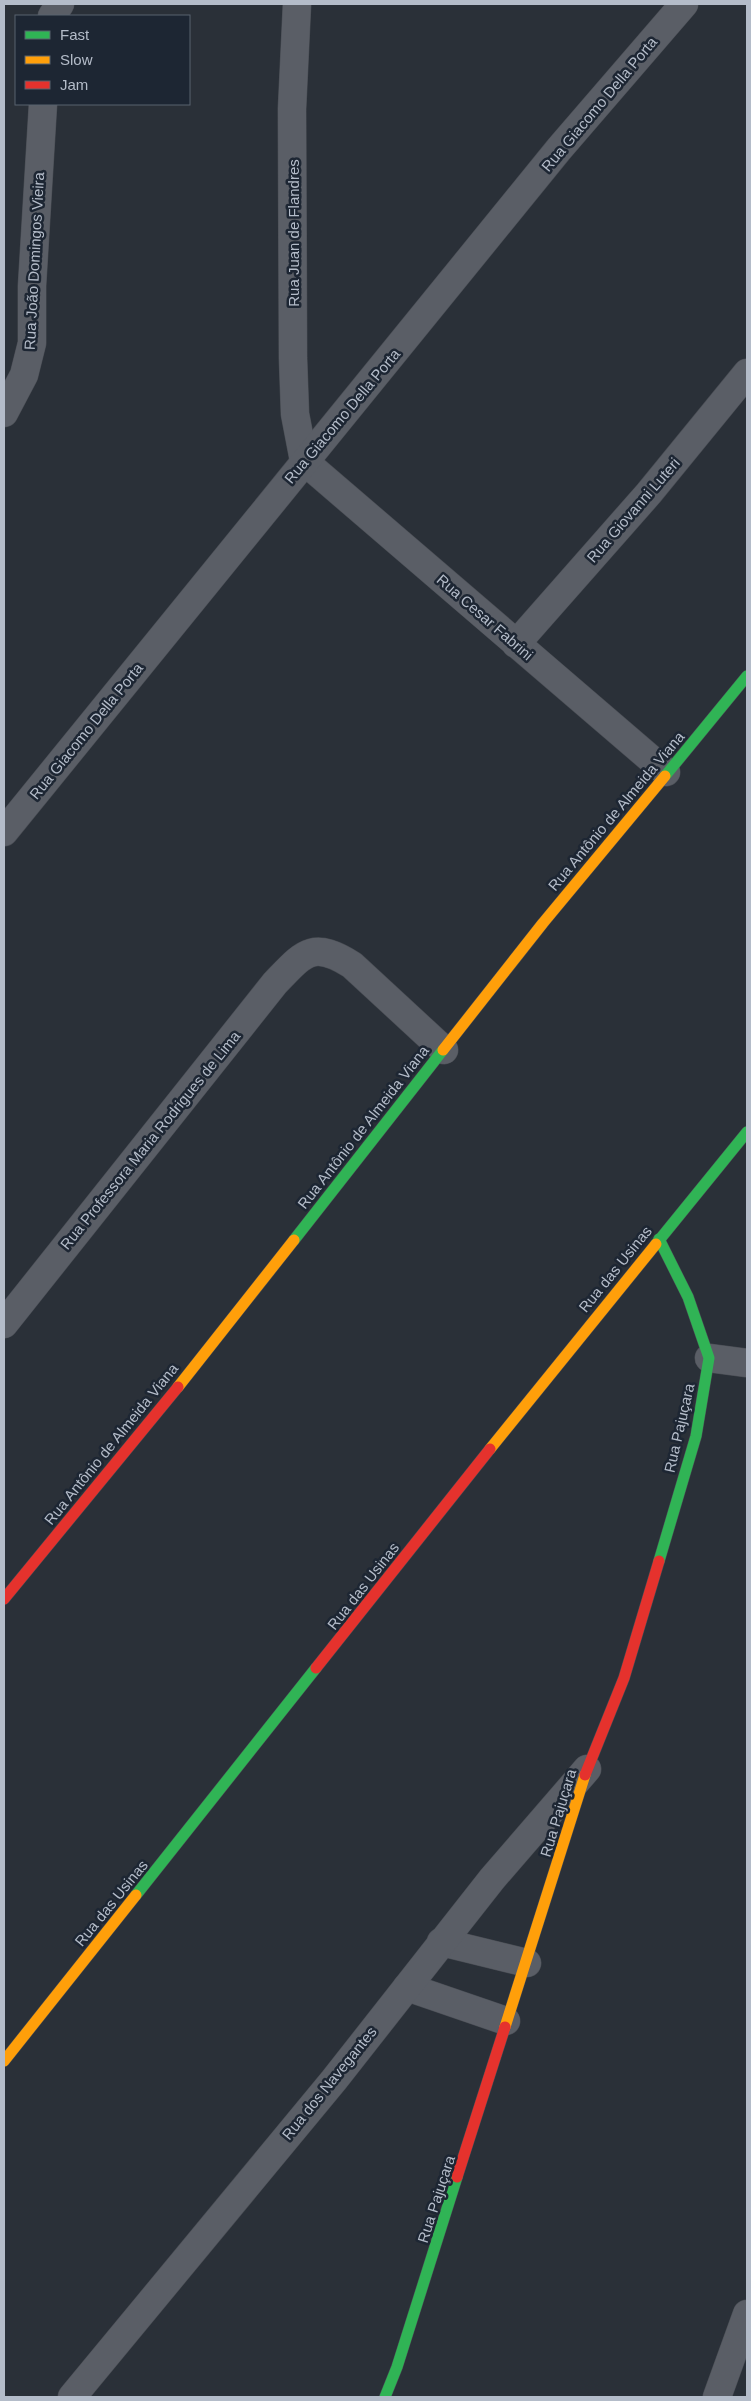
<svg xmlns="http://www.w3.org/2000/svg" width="751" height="2401" viewBox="0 0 751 2401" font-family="Arial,sans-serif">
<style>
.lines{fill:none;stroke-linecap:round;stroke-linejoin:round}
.street-casing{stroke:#484c53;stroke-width:29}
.fast-casing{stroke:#484c53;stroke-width:12}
.slow-casing{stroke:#484c53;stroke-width:12}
.jam-casing{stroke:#484c53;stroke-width:12}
.street{stroke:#5a5e66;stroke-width:28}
.fast{stroke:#30b455;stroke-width:11}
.slow{stroke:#ff9f0a;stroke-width:11}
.jam{stroke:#e5322d;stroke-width:11}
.labels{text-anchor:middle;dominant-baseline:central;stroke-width:5;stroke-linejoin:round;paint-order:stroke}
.street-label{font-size:15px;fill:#b4bcc9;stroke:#1d2633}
</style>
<rect width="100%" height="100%" fill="#2a3038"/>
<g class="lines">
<g class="street-casing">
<g id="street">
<polyline points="297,4 292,109 293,358 295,414 304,461 666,772"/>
<polyline points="52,16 60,4"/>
<polyline points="4,413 24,375 32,343 32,286 43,104"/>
<polyline points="516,644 649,493 747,373"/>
<polyline points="4,832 559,149 684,4"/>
<path d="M4,1324l271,-341c29,-30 37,-43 77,-18l92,85"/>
<polyline points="709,1358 747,1363"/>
<polyline points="441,1942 527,1963"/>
<polyline points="407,1987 506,2021"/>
<polyline points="72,2397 334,2080 492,1879 587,1769"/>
<polyline points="717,2397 747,2314"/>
</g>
</g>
<g class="fast-casing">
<g id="fast">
<polyline points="665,776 747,676"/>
<polyline points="294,1240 443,1050"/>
<polyline points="656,1244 747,1132"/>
<polyline points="659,1561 696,1436 709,1358 688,1297 659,1239"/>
<polyline points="136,1895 316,1668"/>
<polyline points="385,2397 397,2367 457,2177"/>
</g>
</g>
<g class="slow-casing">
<g id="slow">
<polyline points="443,1050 543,923 665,776"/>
<polyline points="178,1387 294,1240"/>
<polyline points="490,1449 656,1244"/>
<polyline points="505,2027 585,1775"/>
<polyline points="4,2061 136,1895"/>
</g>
</g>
<g class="jam-casing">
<g id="jam">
<polyline points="4,1599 178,1387"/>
<polyline points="316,1668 490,1449"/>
<polyline points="585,1775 624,1678 659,1561"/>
<polyline points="457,2177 505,2027"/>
</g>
</g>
<use href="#street" class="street"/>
<use href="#fast" class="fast"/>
<use href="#slow" class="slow"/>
<use href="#jam" class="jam"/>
</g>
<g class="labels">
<g class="street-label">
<text transform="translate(599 104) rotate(-50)">Rua Giacomo Della Porta</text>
<text transform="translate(293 233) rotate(-90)">Rua Juan de Flandres</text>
<text transform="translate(34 261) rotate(-87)">Rua João Domingos Vieira</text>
<text transform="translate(342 416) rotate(-50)">Rua Giacomo Della Porta</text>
<text transform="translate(633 510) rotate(-49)">Rua Giovanni Luteri</text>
<text transform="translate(485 617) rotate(41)">Rua Cesar Fabrini</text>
<text transform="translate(86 731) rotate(-51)">Rua Giacomo Della Porta</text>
<text transform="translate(616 811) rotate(-50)">Rua Antônio de Almeida Viana</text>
<text transform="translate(363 1127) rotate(-52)">Rua Antônio de Almeida Viana</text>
<text transform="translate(150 1140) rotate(-51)">Rua Professora Maria Rodrigues de Lima</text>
<text transform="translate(615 1269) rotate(-51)">Rua das Usinas</text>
<text transform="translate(679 1428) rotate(-77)">Rua Pajuçara</text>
<text transform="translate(111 1444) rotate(-51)">Rua Antônio de Almeida Viana</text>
<text transform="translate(363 1586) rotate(-52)">Rua das Usinas</text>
<text transform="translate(558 1813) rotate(-73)">Rua Pajuçara</text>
<text transform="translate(111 1903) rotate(-51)">Rua das Usinas</text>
<text transform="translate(329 2083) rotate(-51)">Rua dos Navegantes</text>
<text transform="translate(436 2199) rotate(-72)">Rua Pajuçara</text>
</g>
</g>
<rect width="751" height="2401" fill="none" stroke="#b4bcc9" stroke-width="10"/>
<rect x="15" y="15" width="175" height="90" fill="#1d2633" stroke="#59626f"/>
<rect x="25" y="31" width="25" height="8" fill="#30b455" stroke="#59626f"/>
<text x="60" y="40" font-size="15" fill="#b4bcc9">Fast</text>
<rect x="25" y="56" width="25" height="8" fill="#ff9f0a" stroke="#59626f"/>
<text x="60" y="65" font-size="15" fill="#b4bcc9">Slow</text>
<rect x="25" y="81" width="25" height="8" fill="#e5322d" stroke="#59626f"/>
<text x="60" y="90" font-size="15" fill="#b4bcc9">Jam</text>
</svg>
